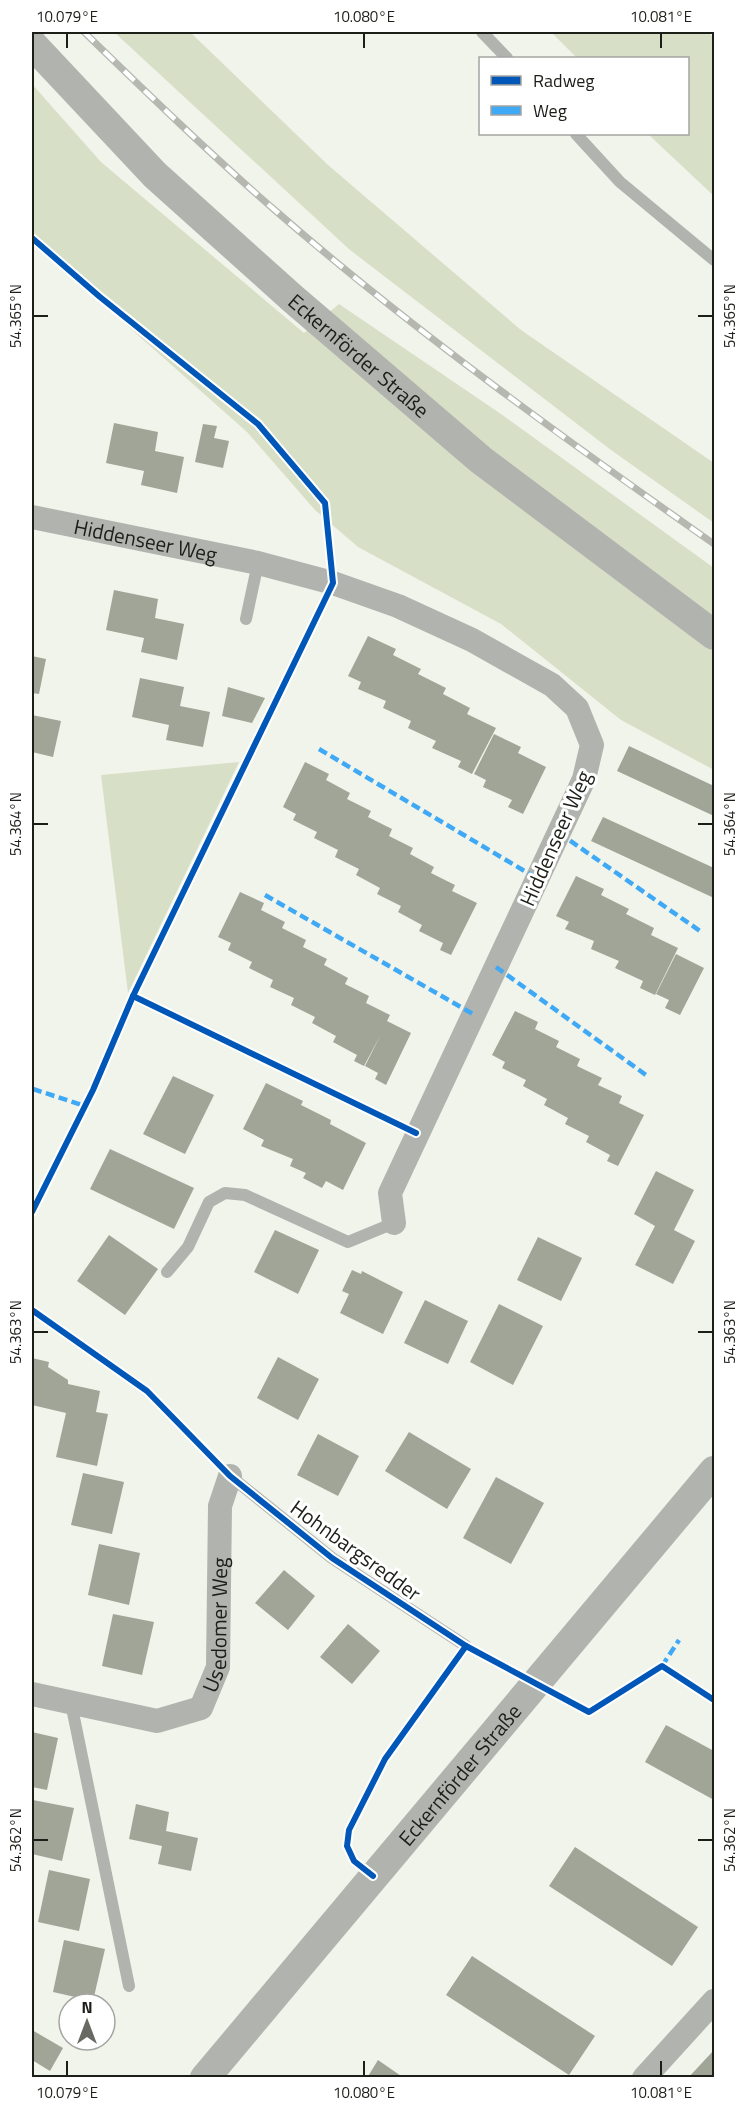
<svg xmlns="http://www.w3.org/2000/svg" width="746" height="2109" viewBox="0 0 746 2109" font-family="'Titillium Web',sans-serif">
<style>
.green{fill:#d8dfc7}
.building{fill:#a1a597}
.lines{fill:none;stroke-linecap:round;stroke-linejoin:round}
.service{stroke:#b1b3ae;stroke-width:12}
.minor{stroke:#b1b3ae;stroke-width:24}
.tertiary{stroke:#b1b3ae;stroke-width:30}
.rail-casing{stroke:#b5b7b0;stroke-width:7}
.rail{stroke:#fff;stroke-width:4.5;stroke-dasharray:14;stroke-linecap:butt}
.quiet{stroke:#3fa9f5;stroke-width:4.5;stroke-dasharray:9 4.5;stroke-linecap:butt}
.cycleway-casing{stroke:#fff;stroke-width:10}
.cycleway{stroke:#0057b8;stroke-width:6}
.ticks{fill:none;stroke:#1c1e18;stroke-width:2}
.labels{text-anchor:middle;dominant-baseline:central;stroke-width:6;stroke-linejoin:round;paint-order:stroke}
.street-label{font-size:21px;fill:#1c1e18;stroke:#fff}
.neatline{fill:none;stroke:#1c1e18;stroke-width:2}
.ticks-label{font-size:15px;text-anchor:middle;fill:#1c1e18}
</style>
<rect width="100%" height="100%" fill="#f1f4ea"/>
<g class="green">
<polygon points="114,32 190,32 328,165 521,330 714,463 714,523 611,450 350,250"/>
<polygon points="551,32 708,32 714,38 714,196 648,134 688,134 688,58 577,58"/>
<polygon points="32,84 101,162 304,333 339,304 501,414 714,568 714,770 621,720 501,624 358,547 315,510 247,432 32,241"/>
<polygon points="239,762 128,993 101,775"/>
</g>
<g class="building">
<polygon points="114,423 158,432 155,451 184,457 177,493 141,485 144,471 106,463"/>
<polygon points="203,424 217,426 214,438 229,441 223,468 195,462"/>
<polygon points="114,590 158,599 155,618 184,624 177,660 141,652 144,638 106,630"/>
<polygon points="368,636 396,649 393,655 421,669 418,674 446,688 443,694 470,708 467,714 496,728 472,774 458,767 461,761 432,748 436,741 408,728 411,721 383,708 386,701 358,689 361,682 348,676"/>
<polygon points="32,656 46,659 39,694 32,693"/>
<polygon points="140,678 184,687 180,706 210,712 203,747 166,740 169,725 132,717"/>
<polygon points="228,687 265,698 252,723 222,716"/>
<polygon points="32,715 61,721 53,757 32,752"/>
<polygon points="494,734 521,747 518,753 546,767 523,814 508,807 512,800 483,787 486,780 474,774"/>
<polygon points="629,746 714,786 714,816 617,771"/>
<polygon points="305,762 329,774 326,780 350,793 347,799 371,811 368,817 392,829 389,836 413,848 410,854 434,867 431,873 455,885 452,891 477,903 451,955 440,950 443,943 419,931 422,925 398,912 401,906 377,894 380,888 356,875 359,869 335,857 338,850 314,838 317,832 293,820 296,814 283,807"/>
<polygon points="603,817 714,868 714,898 591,841"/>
<polygon points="576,876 604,889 601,895 629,909 626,914 654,928 651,935 678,948 655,995 640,988 643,981 615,968 619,961 591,949 594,941 565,929 569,922 556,916"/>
<polygon points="240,892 264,903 261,910 285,922 282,928 306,940 303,947 327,959 324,965 348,978 345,984 369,996 366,1003 390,1015 387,1021 411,1033 386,1085 375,1079 378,1073 365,1066 381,1034 364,1066 354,1061 357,1055 333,1042 336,1036 312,1023 315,1017 291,1005 294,998 270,987 273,980 249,968 252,962 228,950 231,943 218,937"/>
<polygon points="676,954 704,968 680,1015 665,1008 669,1000 656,994"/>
<polygon points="515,1011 538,1022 535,1029 559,1041 556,1047 580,1059 577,1066 602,1078 598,1085 622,1096 619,1103 644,1115 618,1166 607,1161 610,1155 586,1142 589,1136 565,1124 568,1118 544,1105 547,1099 523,1086 526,1080 502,1068 505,1062 492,1055"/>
<polygon points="173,1076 214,1095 185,1154 143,1134"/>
<polygon points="266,1083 303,1101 301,1105 331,1120 330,1124 366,1143 343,1190 326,1181 322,1188 303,1178 306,1173 290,1166 293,1159 261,1146 264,1140 243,1129"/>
<polygon points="110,1149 194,1188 174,1229 90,1189"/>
<polygon points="656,1171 694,1190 674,1230 695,1241 673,1284 635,1265 655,1226 634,1214"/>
<polygon points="275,1230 319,1250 298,1294 254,1272"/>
<polygon points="109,1235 158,1269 125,1315 77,1281"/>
<polygon points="538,1237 582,1258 561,1301 517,1280"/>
<polygon points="352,1270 361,1274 362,1271 403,1292 383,1334 340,1313 349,1294 342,1291"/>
<polygon points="425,1300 468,1321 448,1364 404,1343"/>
<polygon points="499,1304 543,1326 513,1385 470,1362"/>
<polygon points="278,1357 319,1379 298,1420 257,1398"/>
<polygon points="32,1358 49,1362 48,1367 68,1380 68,1384 100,1391 96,1412 108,1414 97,1466 56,1457 66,1413 32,1405"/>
<polygon points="409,1432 471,1469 447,1509 385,1471"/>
<polygon points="318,1434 359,1456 338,1496 297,1475"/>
<polygon points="83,1473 124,1482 112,1534 71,1525"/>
<polygon points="496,1477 544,1503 511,1564 463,1538"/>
<polygon points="99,1544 140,1553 129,1605 88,1595"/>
<polygon points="284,1570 315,1596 288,1630 255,1603"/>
<polygon points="113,1614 154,1622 142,1675 102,1666"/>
<polygon points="348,1624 380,1651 352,1684 320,1657"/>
<polygon points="666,1725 714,1751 714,1800 645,1762"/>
<polygon points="32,1732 58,1738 47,1790 32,1787"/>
<polygon points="33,1800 74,1808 62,1861 32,1854"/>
<polygon points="136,1804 169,1812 166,1831 198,1838 191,1871 158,1864 162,1846 129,1839"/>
<polygon points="575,1847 698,1927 672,1966 549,1886"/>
<polygon points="49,1870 90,1879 79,1931 38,1922"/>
<polygon points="64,1940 105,1949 93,2001 53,1992"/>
<polygon points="472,1956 595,2036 569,2075 446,1995"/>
<polygon points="32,2030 63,2048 50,2071 32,2060"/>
<polygon points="714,2050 714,2078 688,2078"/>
<polygon points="378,2060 404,2078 367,2078"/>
</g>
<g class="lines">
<g class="service">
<polyline points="482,32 507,58"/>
<polyline points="576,134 620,182 714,260"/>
<polyline points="246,619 258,563"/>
<polyline points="167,1272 188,1247 209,1202 225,1193 245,1195 348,1242 394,1223"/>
<polyline points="230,1476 332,1558 466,1646"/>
<polyline points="71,1703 129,1986"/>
</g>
<g class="minor">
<path id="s1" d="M32,517l226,46 75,20 65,23 74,34 80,45 25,23 15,37 -8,34 -194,414 4,30"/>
<path id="s2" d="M32,1694l125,27 44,-13 17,-41 2,-161 10,-30"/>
<polyline points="644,2078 714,2001"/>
</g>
<g class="tertiary">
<path id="s3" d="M32,44l123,131 137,123 189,162 233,175"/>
<path id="s4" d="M205,2078l509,-607"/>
</g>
<g class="rail-casing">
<path id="rail" d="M84,32c63,61 126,122 193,180 138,120 288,227 437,332"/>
</g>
<use href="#rail" class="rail"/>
<g class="quiet">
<polyline points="319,749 538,879"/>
<polyline points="559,833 700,931"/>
<polyline points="265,895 473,1014"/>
<polyline points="496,967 646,1075"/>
<polyline points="33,1089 85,1106"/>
<polyline points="662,1666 679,1640"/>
</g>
<g class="cycleway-casing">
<g id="cycleway">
<polyline points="32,238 100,297 258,424 325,503 333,583 133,996 93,1090 32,1212"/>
<polyline points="133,996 416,1133"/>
<polyline points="32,1310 147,1391 230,1476 332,1558 466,1646 589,1712 662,1666 714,1700"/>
<polyline points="373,1876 354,1861 347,1846 349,1830 385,1759 466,1646"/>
</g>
</g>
<use href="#cycleway" class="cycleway"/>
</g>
<path class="ticks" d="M67,33v15M364,33v15M661,33v15M33,316h15M698,316h15M33,824h15M698,824h15M33,1332h15M698,1332h15M33,1840h15M698,1840h15M67,2061v15M364,2061v15M661,2061v15"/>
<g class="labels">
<g class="street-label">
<text stroke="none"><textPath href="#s3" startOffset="452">Eckernförder Straße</textPath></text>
<text stroke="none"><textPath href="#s1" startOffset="116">Hiddenseer Weg</textPath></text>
<text transform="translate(555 838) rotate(-66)">Hiddenseer Weg</text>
<text transform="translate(356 1550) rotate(36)">Hohnbargsredder</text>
<text stroke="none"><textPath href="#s2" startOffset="260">Usedomer Weg</textPath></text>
<text stroke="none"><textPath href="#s4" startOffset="396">Eckernförder Straße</textPath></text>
</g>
</g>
<rect width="746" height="2109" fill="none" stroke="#ffffff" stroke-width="66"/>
<rect x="479" y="57" width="210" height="78" fill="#ffffff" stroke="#a4a5a3" stroke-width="1.5"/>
<rect x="491" y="76" width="30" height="9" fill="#0057b8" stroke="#a4a5a3" stroke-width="1.5"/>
<text x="533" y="87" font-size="18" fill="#1c1e18">Radweg</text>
<rect x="491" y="106" width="30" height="9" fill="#3fa9f5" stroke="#a4a5a3" stroke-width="1.5"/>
<text x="533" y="117" font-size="18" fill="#1c1e18">Weg</text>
<g transform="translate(87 2022)"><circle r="28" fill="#ffffff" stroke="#a4a5a3" stroke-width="1.5"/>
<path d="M0-4.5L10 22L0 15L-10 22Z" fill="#676962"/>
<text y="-9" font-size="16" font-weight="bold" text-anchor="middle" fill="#1c1e18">N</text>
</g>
<rect x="33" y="33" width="680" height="2043" class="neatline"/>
<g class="ticks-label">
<text x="67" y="22">10.079°E</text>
<text x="364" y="22">10.080°E</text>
<text x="661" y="22">10.081°E</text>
<text transform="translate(16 316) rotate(-90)" y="5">54.365°N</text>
<text transform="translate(730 316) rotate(-90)" y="5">54.365°N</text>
<text transform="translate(16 824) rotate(-90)" y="5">54.364°N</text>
<text transform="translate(730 824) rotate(-90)" y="5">54.364°N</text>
<text transform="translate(16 1332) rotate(-90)" y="5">54.363°N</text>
<text transform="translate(730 1332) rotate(-90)" y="5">54.363°N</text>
<text transform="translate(16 1840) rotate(-90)" y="5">54.362°N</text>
<text transform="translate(730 1840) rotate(-90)" y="5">54.362°N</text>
<text x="67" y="2098">10.079°E</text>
<text x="364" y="2098">10.080°E</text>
<text x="661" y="2098">10.081°E</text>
</g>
</svg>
